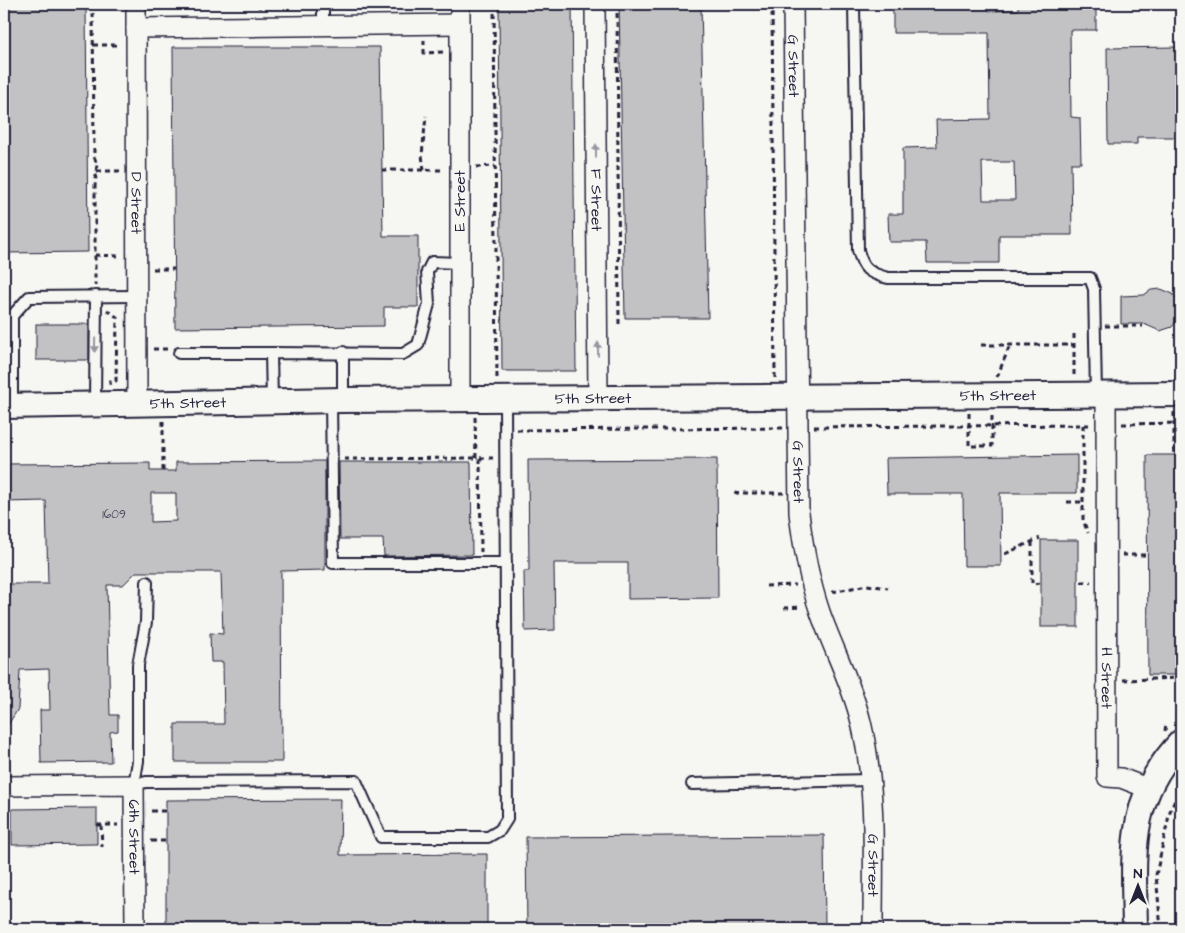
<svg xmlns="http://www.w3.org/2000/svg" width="1185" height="933" viewBox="0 0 1185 933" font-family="'Architects Daughter',sans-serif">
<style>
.building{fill:#c2c2c4;stroke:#22223b;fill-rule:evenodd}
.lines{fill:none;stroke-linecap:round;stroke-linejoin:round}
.service-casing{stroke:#22223b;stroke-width:14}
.minor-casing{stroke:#22223b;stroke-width:22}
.tertiary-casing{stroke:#22223b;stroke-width:28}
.path{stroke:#22223b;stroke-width:3;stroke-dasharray:5 4;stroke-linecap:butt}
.service{stroke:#f6f6f2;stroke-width:10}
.minor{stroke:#f6f6f2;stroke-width:19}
.tertiary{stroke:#f6f6f2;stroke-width:24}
.oneway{fill:#9797a0}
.labels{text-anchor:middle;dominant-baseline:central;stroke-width:4;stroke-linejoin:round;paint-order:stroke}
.number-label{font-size:12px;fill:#4a4a5d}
.street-label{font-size:15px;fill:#22223b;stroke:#f6f6f2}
</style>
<rect width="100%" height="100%" fill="#f6f6f2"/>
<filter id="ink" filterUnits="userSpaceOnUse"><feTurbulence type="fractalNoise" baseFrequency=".02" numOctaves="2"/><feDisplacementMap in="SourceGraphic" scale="10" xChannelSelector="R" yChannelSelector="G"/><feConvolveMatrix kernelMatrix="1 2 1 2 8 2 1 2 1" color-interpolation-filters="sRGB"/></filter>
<g filter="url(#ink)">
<g class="building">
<polygon points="4,4 86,4 88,252 4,253"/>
<polygon points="499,4 572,4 576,371 502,371"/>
<polygon points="619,4 701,4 708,318 625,318"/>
<path d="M893,4h96v7l29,-1v-6h78v26h-26l1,87 9,1 1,45h-10l1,72h-73v28h-72l-1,-21h-37l-1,-28h15v-66l34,-1 -1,-27 54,-1 -1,-86h-96zM982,162h32l1,38h-32z"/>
<polygon points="173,47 380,47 383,236 418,236 418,307 384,307 384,326 175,328"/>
<polygon points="1178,47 1179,137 1137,137 1137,144 1108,144 1107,48"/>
<polygon points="1161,289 1173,294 1180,304 1180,316 1172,327 1160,331 1144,324 1121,324 1121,296 1144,295 1151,290"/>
<rect x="36" y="324" width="53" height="36"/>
<polygon points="1077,455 1077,493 1000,493 1001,566 964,566 963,494 887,494 886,458"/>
<polygon points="1147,455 1181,455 1181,675 1148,675"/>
<polygon points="717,459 718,598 628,599 628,563 554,563 555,630 525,631 524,571 529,571 528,460"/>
<path d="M325,461v109l-44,1 1,191h-107v-38h49l-1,-62h-12l-1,-29 13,1 -2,-62h-85l-13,13h-16l3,130h8v16l-8,1 1,30 -70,1 -1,-53h10l-1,-41 -29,1 -2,39 -14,22v-147h44l-2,-83 -42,1v-38l146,-1v8h26v-9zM151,493h25v28l-25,1z"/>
<polygon points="339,462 471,462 472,555 384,556 383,539 340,539"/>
<rect x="1041" y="540" width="37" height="87"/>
<polygon points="341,799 340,855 487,854 487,925 474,926 474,929 428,929 428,926 166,929 166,800"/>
<polygon points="97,808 97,844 12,845 12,809"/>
<polygon points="824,835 825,929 527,929 526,837"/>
</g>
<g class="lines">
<g class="service-casing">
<g id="service">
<path d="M854,4l4,246c5,19 10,23 30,28h202l4,11 2,105"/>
<polyline points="323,25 323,4"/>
<polyline points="343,352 343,400"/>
<polyline points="179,353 271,353"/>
<polyline points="331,400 333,563 506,563"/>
<polyline points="272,401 271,353 403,354 418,345 429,304 427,272 432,262 460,263"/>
<polyline points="95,403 96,296"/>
<polyline points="12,405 12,316 29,297 137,296"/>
<polyline points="147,582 146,622 138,665 138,761 134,785 146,782 356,781 381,837 488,837 500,830 507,819 505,398"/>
<polyline points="692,784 871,780"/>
</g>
</g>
<g class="minor-casing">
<g id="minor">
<path id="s1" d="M136,4l1,398"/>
<polyline points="460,4 460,399"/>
<path id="s2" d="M595,4l3,394"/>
<path id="s3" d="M793,4l6,509c4,33 10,67 21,99 13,37 32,72 41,110 16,68 12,138 12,207"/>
<polyline points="136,28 460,24"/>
<path id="s4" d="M1106,394l1,383 14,1 26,10"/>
<path id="s5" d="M4,786l130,-1 1,144"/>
</g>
</g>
<g class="tertiary-casing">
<g id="tertiary">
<path id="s6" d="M4,406l339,-6 838,-6"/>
<path d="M1135,929c-1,-73 -9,-130 46,-187"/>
</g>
</g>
<g class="path">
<polyline points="93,4 94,156 97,165 95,186 95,285"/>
<polyline points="259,4 259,7 292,7 296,4"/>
<polyline points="494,4 497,381"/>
<polyline points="617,4 619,325"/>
<polyline points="772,4 775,378"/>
<polyline points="153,5 253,4"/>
<polyline points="424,40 424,53 443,52"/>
<polyline points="93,45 116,45"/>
<polyline points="476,167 495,166"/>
<polyline points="382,170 445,170"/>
<polyline points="424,170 422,155 426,116"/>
<polyline points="97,171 121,171"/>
<polyline points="95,255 118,256"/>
<polyline points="153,269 174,269"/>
<polyline points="107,310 117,317 116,381 110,381 110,385"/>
<polyline points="1105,326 1143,326"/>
<polyline points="981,345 1074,345"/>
<polyline points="153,349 168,349"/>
<polyline points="1074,375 1074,333"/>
<polyline points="997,377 1010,345"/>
<polyline points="1174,412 1174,455"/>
<polyline points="969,413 969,446 992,446 992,413"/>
<polyline points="475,417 476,458 480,458 481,552"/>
<polyline points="163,421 163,471"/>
<polyline points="1122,424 1181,423"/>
<polyline points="1083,425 1083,520 1088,533"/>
<polyline points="814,427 1091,425"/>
<polyline points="517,430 783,428"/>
<polyline points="480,458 493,458"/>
<polyline points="344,459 476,458"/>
<polyline points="734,493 784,493"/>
<polyline points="1067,502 1083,502"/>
<polyline points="1032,542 1032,584 1041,583"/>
<polyline points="1005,554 1040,538"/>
<polyline points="1122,555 1147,555"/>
<polyline points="1081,582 1091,582"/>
<polyline points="766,586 795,585"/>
<polyline points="832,592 867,585 888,588"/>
<polyline points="784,608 801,607"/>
<polyline points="1123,680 1181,678"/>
<polyline points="1165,731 1166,723"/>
<polyline points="151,811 166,811"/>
<polyline points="97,825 118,825"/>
<polyline points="101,825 102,847"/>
<polyline points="151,841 167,841"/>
<polyline points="4,843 11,843"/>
<polyline points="1161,929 1156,875 1170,811 1181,787"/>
</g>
<use href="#service" class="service"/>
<use href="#minor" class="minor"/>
<use href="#tertiary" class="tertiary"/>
</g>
<defs><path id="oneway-solid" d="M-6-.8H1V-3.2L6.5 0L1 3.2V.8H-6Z" transform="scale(1.25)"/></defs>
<g class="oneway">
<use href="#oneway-solid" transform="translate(596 151) rotate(-90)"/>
<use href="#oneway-solid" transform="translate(95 345) rotate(91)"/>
<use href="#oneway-solid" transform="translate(598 349) rotate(-90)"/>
</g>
</g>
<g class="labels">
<g class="number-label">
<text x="114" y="514">1609</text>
</g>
<g class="street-label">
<text stroke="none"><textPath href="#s3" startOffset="62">G Street</textPath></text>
<text transform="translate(460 201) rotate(-90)">E Street</text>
<text stroke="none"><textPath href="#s2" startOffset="196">F Street</textPath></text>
<text stroke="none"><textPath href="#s1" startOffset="199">D Street</textPath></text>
<text stroke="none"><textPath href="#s6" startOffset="994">5th Street</textPath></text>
<text stroke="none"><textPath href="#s6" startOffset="589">5th Street</textPath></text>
<text stroke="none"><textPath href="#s6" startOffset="184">5th Street</textPath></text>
<text stroke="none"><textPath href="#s3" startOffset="468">G Street</textPath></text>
<text stroke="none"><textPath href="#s4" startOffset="284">H Street</textPath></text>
<text stroke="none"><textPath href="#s5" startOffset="182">6th Street</textPath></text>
<text stroke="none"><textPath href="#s3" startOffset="872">G Street</textPath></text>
</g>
</g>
<rect width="1185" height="933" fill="none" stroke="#f6f6f2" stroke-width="20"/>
<rect x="10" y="10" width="1165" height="913" fill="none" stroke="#22223b" stroke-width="2" filter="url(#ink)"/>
<g transform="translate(1138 886)" stroke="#f6f6f2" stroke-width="4" paint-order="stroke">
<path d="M0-4L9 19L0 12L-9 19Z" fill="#22223b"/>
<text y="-8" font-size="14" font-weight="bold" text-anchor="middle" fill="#22223b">N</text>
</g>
</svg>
